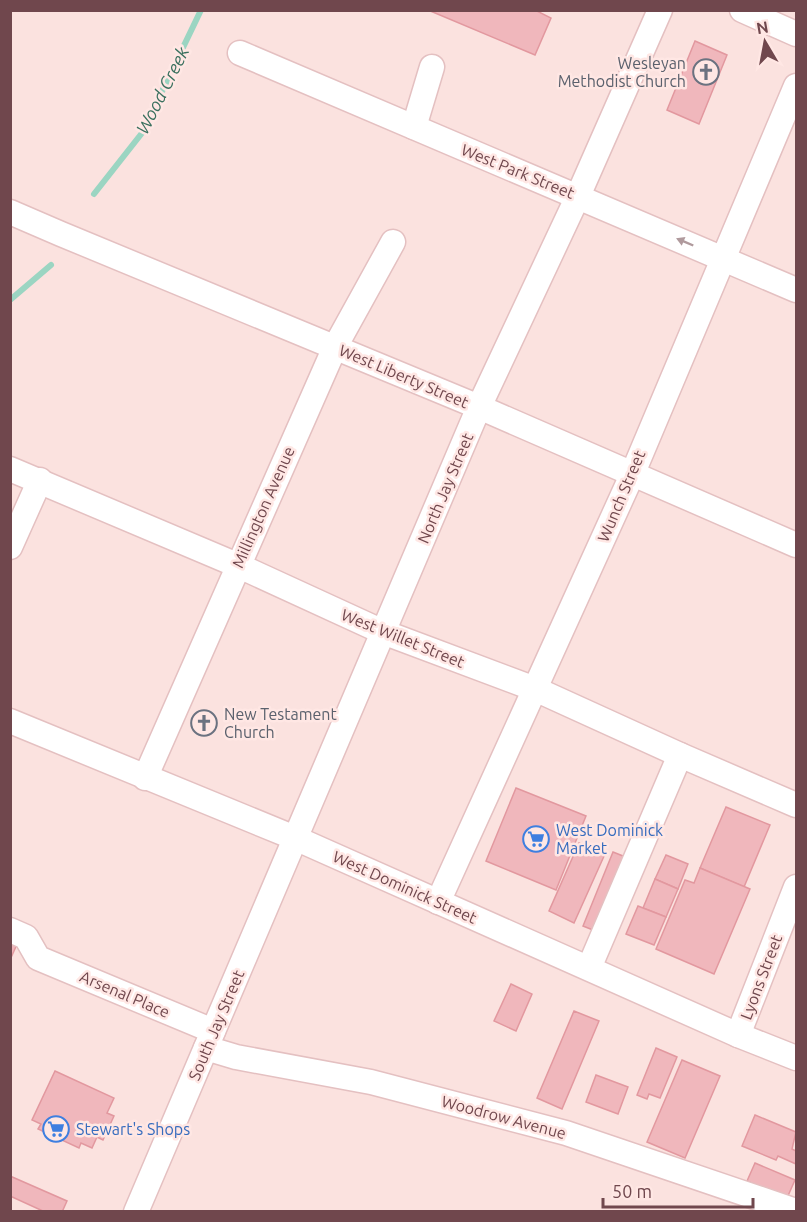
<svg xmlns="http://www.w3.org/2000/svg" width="807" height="1222" viewBox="0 0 807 1222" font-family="Ubuntu,sans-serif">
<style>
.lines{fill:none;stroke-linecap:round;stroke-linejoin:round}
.stream{stroke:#9bd5c2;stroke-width:6}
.building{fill:#f0b7bc;stroke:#e2989f;stroke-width:1.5}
.minor-casing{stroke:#e4c0c1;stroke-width:27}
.minor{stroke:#fff;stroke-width:24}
.oneway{fill:#b09a9d}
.labels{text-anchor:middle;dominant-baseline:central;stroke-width:5;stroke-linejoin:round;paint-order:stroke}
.worship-label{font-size:16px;fill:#5b616d;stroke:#ffe7e4;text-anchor:end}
.street-label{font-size:16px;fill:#70474d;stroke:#ffe7e4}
.shop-label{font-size:16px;fill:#366cbe;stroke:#ffe7e4;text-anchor:start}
.water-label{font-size:18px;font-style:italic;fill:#3a705e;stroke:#ffe7e4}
</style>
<rect width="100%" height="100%" fill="#fbe2df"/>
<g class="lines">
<g class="stream">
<polyline points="94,194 142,133 201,10"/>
<polyline points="10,300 51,265"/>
</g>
</g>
<g class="building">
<polygon points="428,10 535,10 551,18 535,55"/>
<polygon points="695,41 727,55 699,124 667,110"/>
<polygon points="516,788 586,816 556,890 486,861"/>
<polygon points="726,807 770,825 744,887 700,868"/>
<polygon points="579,843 605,854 574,923 549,911"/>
<polygon points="613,852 628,858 598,932 583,926"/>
<polygon points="666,855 688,864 678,889 655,879"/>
<polygon points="700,868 750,889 714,974 656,949 685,880 694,883"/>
<polygon points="655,879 678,889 666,917 643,908"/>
<polygon points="638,906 666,917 654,945 626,934"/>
<polygon points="10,939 18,942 10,960"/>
<polygon points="511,984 532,994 516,1031 494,1021"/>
<polygon points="574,1011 599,1021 562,1109 537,1098"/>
<polygon points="656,1048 677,1057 660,1098 649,1094 647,1099 637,1095"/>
<polygon points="682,1060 720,1076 685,1158 647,1142"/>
<polygon points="55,1071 114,1098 107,1113 114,1116 103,1140 97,1137 92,1148 81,1143 79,1148 38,1129 41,1124 32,1120"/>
<polygon points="596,1075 628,1087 618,1114 586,1102"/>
<polygon points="755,1115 796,1132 792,1149 796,1151 796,1164 778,1156 776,1160 742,1146"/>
<polygon points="755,1163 795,1180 787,1198 747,1181"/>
<polygon points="10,1176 67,1201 62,1212 45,1212 10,1196"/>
</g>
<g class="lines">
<g class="minor-casing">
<g id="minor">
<polyline points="742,10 796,34"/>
<polyline points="240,53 796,290"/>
<polyline points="414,127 432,67"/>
<polyline points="10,212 61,234 479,407 796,545"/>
<polyline points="10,469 237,565 383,632 535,689 680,755 796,805"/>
<polyline points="10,547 40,480"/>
<polyline points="10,721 295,838 738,1035 796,1058"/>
<polyline points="145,778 335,347 393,242"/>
<polyline points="438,902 632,475 796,86"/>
<polyline points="10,930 26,937 38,958 213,1031"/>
<polyline points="589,968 680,755"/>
<polyline points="738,1035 796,887"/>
<polyline points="206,1048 236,1057 371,1082 566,1133 796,1211"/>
<polyline points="136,1212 479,407 578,196 660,10"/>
</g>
</g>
<use href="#minor" class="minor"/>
</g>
<defs><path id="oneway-solid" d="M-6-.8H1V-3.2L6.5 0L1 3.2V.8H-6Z" transform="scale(1.5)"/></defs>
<use class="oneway" href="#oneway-solid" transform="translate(685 242) rotate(-157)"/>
<defs>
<g id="church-ring" transform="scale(1.35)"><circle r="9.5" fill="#ffe7e4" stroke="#6b7280" stroke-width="1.5"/><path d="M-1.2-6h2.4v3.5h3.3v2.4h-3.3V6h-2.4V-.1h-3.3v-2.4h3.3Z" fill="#6b7280"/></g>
<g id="supermarket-ring" transform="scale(1.35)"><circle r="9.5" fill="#ffe7e4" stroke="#3f7fe0" stroke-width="1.5"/><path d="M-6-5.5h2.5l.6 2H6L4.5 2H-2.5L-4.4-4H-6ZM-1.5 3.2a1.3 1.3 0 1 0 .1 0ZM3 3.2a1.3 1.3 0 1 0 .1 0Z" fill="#3f7fe0"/></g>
</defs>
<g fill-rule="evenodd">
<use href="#church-ring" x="706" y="72"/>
<use href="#church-ring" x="204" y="723"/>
<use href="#supermarket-ring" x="536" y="839"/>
<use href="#supermarket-ring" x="56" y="1129"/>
</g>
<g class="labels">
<g class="worship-label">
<text x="686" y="63">Wesleyan<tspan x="686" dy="18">Methodist Church</tspan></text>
<text x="224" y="714" text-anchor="start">New Testament<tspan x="224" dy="18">Church</tspan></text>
</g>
<g class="street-label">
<text transform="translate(518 171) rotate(22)">West Park Street</text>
<text transform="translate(404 376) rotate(23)">West Liberty Street</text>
<text transform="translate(445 488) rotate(-67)">North Jay Street</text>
<text transform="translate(621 496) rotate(-67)">Wunch Street</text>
<text transform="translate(263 507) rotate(-66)">Millington Avenue</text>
<text transform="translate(403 638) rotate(22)">West Willet Street</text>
<text transform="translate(405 887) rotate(24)">West Dominick Street</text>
<text transform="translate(761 977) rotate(-69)">Lyons Street</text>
<text transform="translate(125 994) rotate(23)">Arsenal Place</text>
<text transform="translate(216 1025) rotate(-67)">South Jay Street</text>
<text transform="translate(504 1117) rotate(15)">Woodrow Avenue</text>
</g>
<g class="shop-label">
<text x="556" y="830">West Dominick<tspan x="556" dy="18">Market</tspan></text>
<text x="76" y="1129">Stewart's Shops</text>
</g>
<g class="water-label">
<text transform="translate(162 90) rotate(-63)">Wood Creek</text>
</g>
</g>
<rect width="807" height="1222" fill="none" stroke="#70474d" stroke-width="24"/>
<g transform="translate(765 42) rotate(350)" stroke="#ffe7e4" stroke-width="4.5" paint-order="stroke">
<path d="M0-4.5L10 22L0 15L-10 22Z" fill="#70474d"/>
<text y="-9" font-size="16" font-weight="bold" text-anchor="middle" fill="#70474d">N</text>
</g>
<path d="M603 1198v9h150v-9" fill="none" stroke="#70474d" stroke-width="3"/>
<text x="612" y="1198" font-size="18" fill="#70474d" stroke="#ffe7e4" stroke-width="4.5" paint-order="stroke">50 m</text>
</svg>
